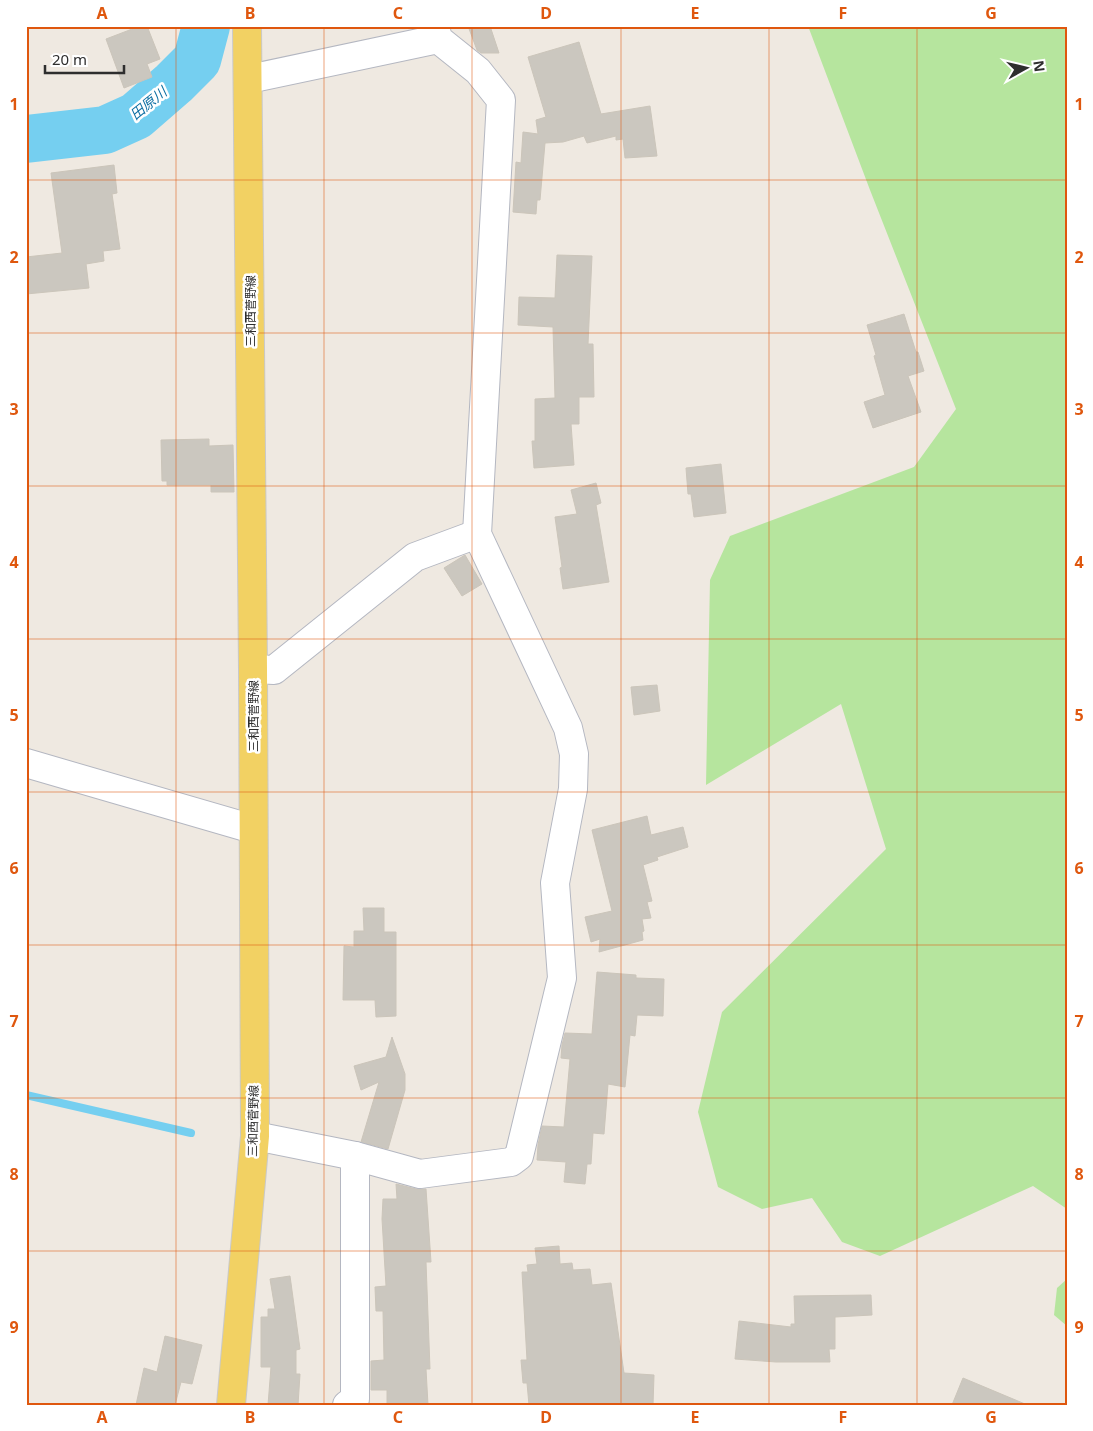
<svg xmlns="http://www.w3.org/2000/svg" width="1093" height="1431" viewBox="0 0 1093 1431" font-family="'Noto Sans','Noto Sans JP',sans-serif">
<style>
.green{fill:#b6e59e}
.lines{fill:none;stroke-linecap:round;stroke-linejoin:round}
.stream{stroke:#75cff0;stroke-width:8}
.river{stroke:#75cff0;stroke-width:48}
.building{fill:#cbc7bf;stroke:#cbc5ba}
.minor-casing{stroke:#b4b7c1;stroke-width:30}
.major-casing{stroke:#c9c9c9;stroke-width:30}
.minor{stroke:#fff;stroke-width:28}
.major{stroke:#f2d163;stroke-width:28}
.grid{fill:none;stroke:#df570e;stroke-width:1;stroke-opacity:0.55}
.labels{text-anchor:middle;dominant-baseline:central;stroke-width:5;stroke-linejoin:round;paint-order:stroke}
.street-label{font-size:12px;fill:#2e2e2e;stroke:#fff}
.water-label{font-size:14px;font-style:italic;fill:#0d6fa3;stroke:#fff}
.neatline{fill:none;stroke:#df570e;stroke-width:2}
.grid-label{font-size:16px;text-anchor:middle;font-weight:bold;fill:#df570e}
</style>
<rect width="100%" height="100%" fill="#efe9e1"/>
<g class="green">
<polygon points="808,26 1067,26 1067,1209 1033,1186 880,1256 842,1242 812,1198 762,1209 718,1187 698,1112 722,1012 886,849 841,704 706,785 710,580 730,536 914,467 956,409 870,190"/>
<polygon points="1067,1279 1067,1326 1054,1315 1057,1288"/>
</g>
<g class="lines">
<polyline class="stream" points="26,1095 191,1133"/>
<polyline class="river" points="26,139 105,130 136,116 174,83 197,60 206,26"/>
</g>
<g class="building">
<polygon points="140,26 147,26 160,59 147,64 152,77 124,88 106,39"/>
<polygon points="468,26 490,26 499,53 481,53 477,50"/>
<polygon points="579,42 601,114 650,106 657,156 625,158 623,139 616,140 616,136 587,143 584,136 563,142 545,143 540,200 537,200 536,214 513,212 516,162 521,163 523,132 538,134 536,120 546,117 528,57"/>
<polygon points="114,165 117,193 112,194 120,249 103,251 104,261 86,264 89,288 26,294 26,257 62,253 51,173"/>
<polygon points="557,255 592,256 588,344 593,344 594,397 579,397 579,424 571,424 574,465 534,468 532,441 535,441 535,399 555,398 553,327 518,325 519,297 555,298"/>
<polygon points="904,314 916,352 918,352 924,371 908,376 921,412 873,428 864,402 885,395 874,356 876,355 867,325"/>
<polygon points="209,439 209,446 233,445 234,492 211,492 211,485 167,485 167,481 162,481 161,440"/>
<polygon points="721,464 726,513 694,517 691,494 688,494 686,468"/>
<polygon points="596,483 601,503 596,505 609,582 563,589 560,568 562,567 555,517 577,514 571,490"/>
<polygon points="465,555 482,584 462,596 444,568"/>
<polygon points="657,685 660,711 634,715 631,687"/>
<polygon points="647,816 651,835 683,827 688,847 657,857 658,860 643,865 652,901 647,902 651,918 642,919 644,931 642,932 643,940 599,952 600,939 591,942 585,917 612,911 592,830"/>
<polygon points="363,908 384,908 384,932 396,932 396,1016 376,1017 375,1000 343,1000 344,946 354,947 354,931 364,931"/>
<polygon points="597,972 636,975 636,978 664,979 663,1016 637,1015 635,1036 630,1035 625,1087 608,1084 604,1134 593,1133 591,1164 587,1164 585,1184 564,1182 566,1162 537,1160 538,1145 542,1126 564,1127 570,1059 561,1058 562,1045 565,1033 592,1034"/>
<polygon points="392,1037 405,1074 405,1090 388,1149 361,1142 379,1082 361,1090 354,1066 386,1057"/>
<polygon points="396,1184 416,1189 426,1189 431,1262 426,1262 430,1369 426,1369 428,1405 387,1405 387,1390 371,1390 371,1361 384,1360 383,1311 376,1311 375,1287 386,1286 382,1219 383,1199 397,1199"/>
<polygon points="559,1246 560,1264 572,1263 573,1270 590,1269 592,1285 611,1283 624,1373 654,1375 653,1405 529,1405 527,1383 523,1383 521,1360 527,1360 522,1272 528,1272 527,1265 537,1264 535,1248"/>
<polygon points="290,1276 300,1349 296,1350 296,1374 300,1374 298,1405 268,1405 271,1367 261,1367 261,1317 268,1317 268,1309 275,1309 270,1279"/>
<polygon points="871,1295 872,1315 835,1317 835,1349 829,1349 830,1362 776,1362 735,1359 739,1321 791,1327 791,1324 795,1324 794,1296"/>
<polygon points="165,1336 202,1345 192,1384 181,1382 175,1405 136,1405 144,1368 157,1372"/>
<polygon points="963,1378 1025,1404 1025,1405 952,1405"/>
</g>
<g class="lines">
<g class="minor-casing">
<g id="minor">
<polyline points="249,79 438,39"/>
<polyline points="253,669 274,670 415,557 477,534"/>
<polyline points="26,763 253,829"/>
<polyline points="255,1136 355,1156 420,1174 511,1162 519,1156 562,978 555,883 573,789 574,754 568,728 477,534 501,100 478,71 438,39 435,26"/>
<polyline points="347,1405 355,1399 355,1156"/>
</g>
</g>
<g class="major-casing">
<polyline id="major" points="231,1405 255,1136 253,669 247,26"/>
</g>
<use href="#minor" class="minor"/>
<use href="#major" class="major"/>
</g>
<path class="grid" d="M176,26v1379M324,26v1379M472,26v1379M621,26v1379M769,26v1379M917,26v1379M26,180h1041M26,333h1041M26,486h1041M26,639h1041M26,792h1041M26,945h1041M26,1098h1041M26,1251h1041"/>
<g class="labels">
<g class="street-label">
<text transform="translate(250 311) rotate(-90)">三和西菅野線</text>
<text transform="translate(253 716) rotate(-90)">三和西菅野線</text>
<text transform="translate(253 1121) rotate(-89)">三和西菅野線</text>
</g>
<g class="water-label">
<text transform="translate(148 103) rotate(-39)">田原川</text>
</g>
</g>
<rect width="1093" height="1431" fill="none" stroke="#ffffff" stroke-width="55"/>
<g transform="translate(1026 68) rotate(82)" stroke="#ffffff" stroke-width="4" paint-order="stroke">
<path d="M0-4L9 19L0 12L-9 19Z" fill="#2e2e2e"/>
<text y="-8" font-size="14" font-weight="bold" text-anchor="middle" fill="#2e2e2e">N</text>
</g>
<path d="M45 65v8h79v-8" fill="none" stroke="#2e2e2e" stroke-width="2.5"/>
<text x="52" y="65" font-size="15" fill="#2e2e2e" stroke="#ffffff" stroke-width="4" paint-order="stroke">20 m</text>
<rect x="28" y="28" width="1038" height="1376" class="neatline"/>
<g class="grid-label">
<text x="102" y="19">A</text>
<text x="250" y="19">B</text>
<text x="398" y="19">C</text>
<text x="546" y="19">D</text>
<text x="695" y="19">E</text>
<text x="843" y="19">F</text>
<text x="991" y="19">G</text>
<text x="14" y="110">1</text>
<text x="1079" y="110">1</text>
<text x="14" y="263">2</text>
<text x="1079" y="263">2</text>
<text x="14" y="415">3</text>
<text x="1079" y="415">3</text>
<text x="14" y="568">4</text>
<text x="1079" y="568">4</text>
<text x="14" y="721">5</text>
<text x="1079" y="721">5</text>
<text x="14" y="874">6</text>
<text x="1079" y="874">6</text>
<text x="14" y="1027">7</text>
<text x="1079" y="1027">7</text>
<text x="14" y="1180">8</text>
<text x="1079" y="1180">8</text>
<text x="14" y="1333">9</text>
<text x="1079" y="1333">9</text>
<text x="102" y="1423">A</text>
<text x="250" y="1423">B</text>
<text x="398" y="1423">C</text>
<text x="546" y="1423">D</text>
<text x="695" y="1423">E</text>
<text x="843" y="1423">F</text>
<text x="991" y="1423">G</text>
</g>
</svg>
